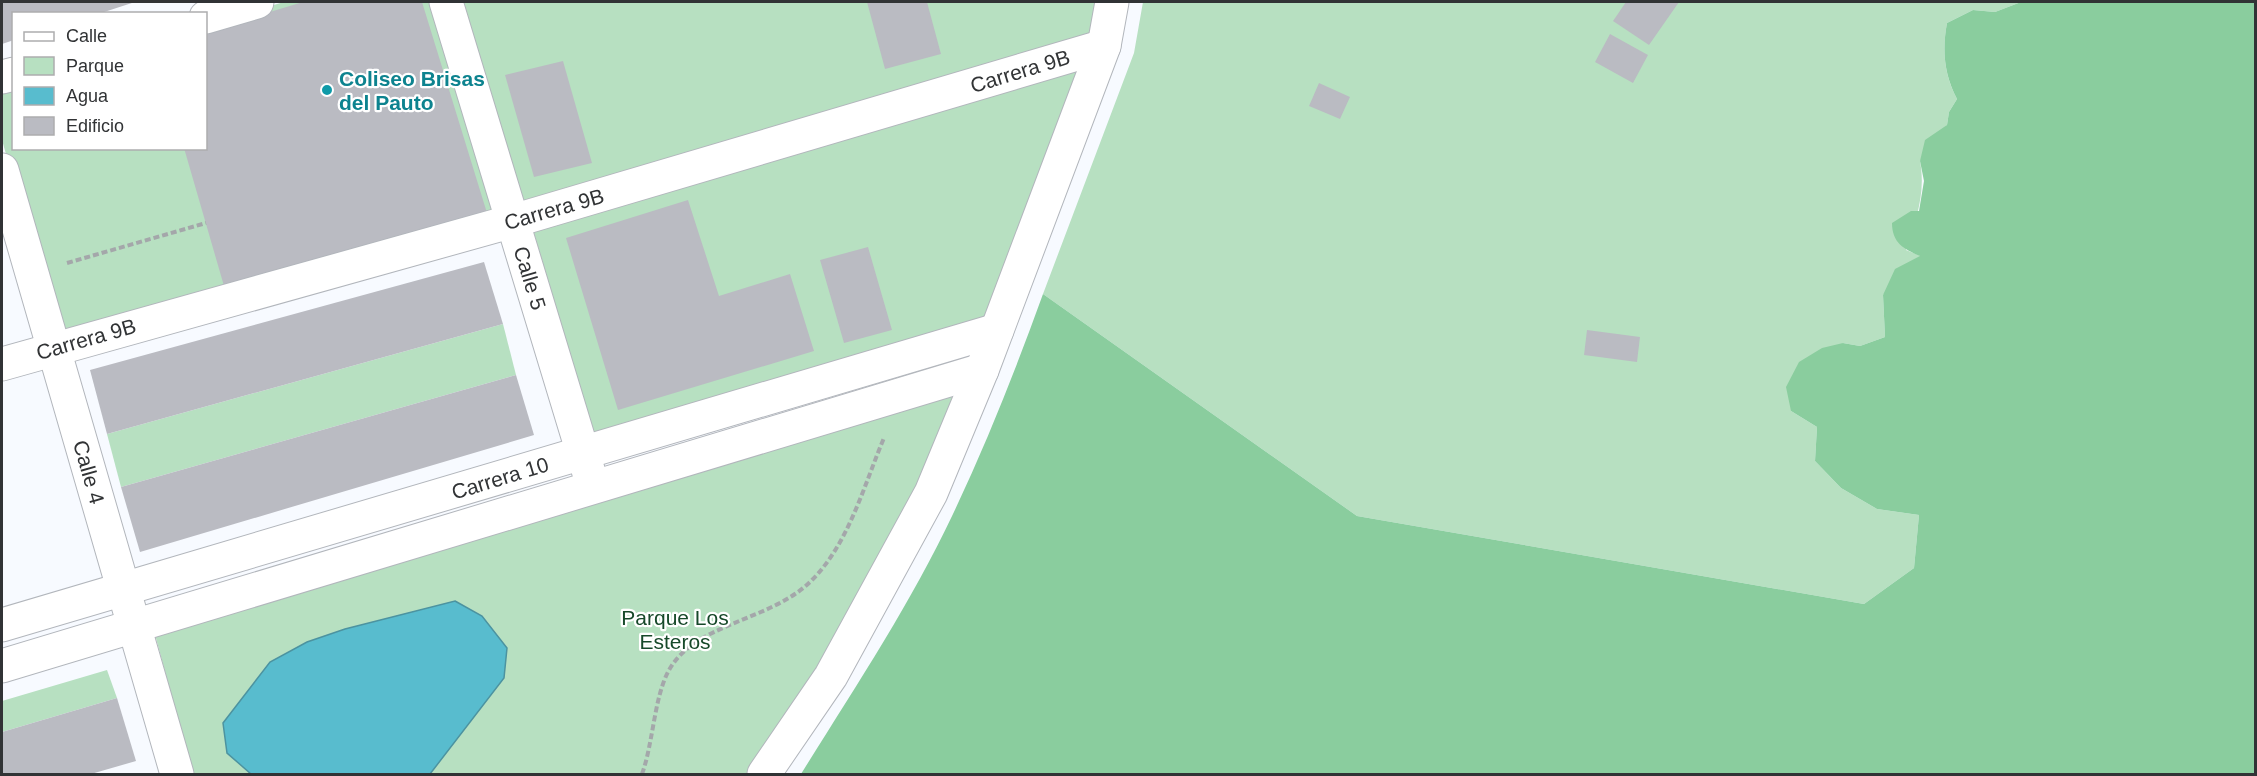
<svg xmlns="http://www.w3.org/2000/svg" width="2257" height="776" viewBox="0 0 2257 776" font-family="Helvetica,sans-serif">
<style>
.green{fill:#b7e0c1}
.forest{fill:#8acd9e}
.water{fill:#58bcce;stroke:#4c93a0;stroke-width:1.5}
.building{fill:#babbc2}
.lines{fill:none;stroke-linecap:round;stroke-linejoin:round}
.minor-casing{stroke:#b2b6bc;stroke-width:35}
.tertiary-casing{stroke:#b2b6bc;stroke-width:35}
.path{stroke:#a4a7aa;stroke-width:4;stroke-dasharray:6 3;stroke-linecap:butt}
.minor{stroke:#fff;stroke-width:33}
.tertiary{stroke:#fff;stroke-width:33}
.culture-dot{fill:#0f9aa8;stroke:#fff;stroke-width:2}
.labels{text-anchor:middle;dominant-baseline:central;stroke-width:4.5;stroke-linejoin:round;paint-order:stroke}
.street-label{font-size:21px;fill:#313335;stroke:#fff}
.culture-label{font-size:21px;font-weight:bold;fill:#0d838f;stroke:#fff;text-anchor:start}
.park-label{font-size:21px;fill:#17492a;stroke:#fff}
</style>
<rect width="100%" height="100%" fill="#f7faff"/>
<g class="green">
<polygon points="284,2 433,2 497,216 58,337 2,140 2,85 13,82 14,148 206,148 206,25"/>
<polygon points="451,2 1106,2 1099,43 516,216"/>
<path d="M1143,2h878l-26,10 -22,-2 -26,13c-5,27 -3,52 10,76l-8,13 -2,13 -27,36c6,32 -4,59 -14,89l15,6 -38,39 2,42 -25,9 -17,-3 -52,68 26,16 -2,34 26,27 36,21 42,6 -5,53 -50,36 -507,-88 -314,-222 91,-241z"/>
<polygon points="1081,67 988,317 595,437 533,230"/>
<polygon points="503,324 516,375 121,487 107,434"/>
<polygon points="965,391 924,489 754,774 193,774 154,631"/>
<polygon points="107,670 117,698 2,732 2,701"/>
</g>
<path class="forest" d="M2021,2h234v772h-1454c53,-85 109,-169 152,-260 34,-72 63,-145 90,-220l314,222 507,88 50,-36 5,-53 -42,-6 -36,-21 -26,-27 2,-34 -26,-16 -5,-24 13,-25 23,-14 21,-5 17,3 25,-9 -2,-42 12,-26 25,-13c-16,-7 -28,-13 -28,-33l19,-12h8l5,-30 -4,-20 5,-21 22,-15 2,-13 8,-13c-13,-25 -15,-49 -10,-76l26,-13 22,2z"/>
<polygon class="water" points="455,601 482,616 507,648 504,678 430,774 251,774 227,753 223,723 270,662 307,642 345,629"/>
<g class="building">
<polygon points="2,2 135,2 98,14 14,14 14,40 2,44"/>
<polygon points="303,2 422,2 487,213 224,286 184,148 206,148 206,31"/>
<polygon points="867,2 927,2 941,54 885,69"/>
<polygon points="1626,2 1679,2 1649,45 1613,21"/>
<polygon points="1610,34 1648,55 1633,83 1595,62"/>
<polygon points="563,61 592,163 534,177 505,75"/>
<polygon points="1319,83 1350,97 1340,119 1309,106"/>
<polygon points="688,200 719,296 790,274 814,351 618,410 566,238"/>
<polygon points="868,247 892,330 844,343 820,260"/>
<polygon points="484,262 503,324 107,434 90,370"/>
<polygon points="1587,330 1640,337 1637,362 1584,355"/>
<polygon points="516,375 534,435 140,552 121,487"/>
<polygon points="117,698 136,761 91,774 2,774 2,732"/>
</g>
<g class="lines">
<g class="minor-casing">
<g id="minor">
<polyline points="446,2 589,473"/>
<polyline points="206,17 257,2"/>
<polyline points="2,77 14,74"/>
<polyline points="2,170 177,774"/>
<polyline points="2,364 513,221 1104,46"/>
<polyline points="2,625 997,330"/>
<polyline points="2,666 982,370"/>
</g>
</g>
<g class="tertiary-casing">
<polyline id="tertiary" points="764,774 831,676 931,493 982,370 1104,46 1112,2"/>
</g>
<g class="path">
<polyline points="67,263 206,223"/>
<path d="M642,774c11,-30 12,-75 26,-102 26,-50 103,-50 144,-92 37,-37 52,-95 72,-142"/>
</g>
<use href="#minor" class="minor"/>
<use href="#tertiary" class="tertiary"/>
</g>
<circle class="culture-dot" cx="327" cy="90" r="6"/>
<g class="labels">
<g class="street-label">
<text transform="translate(1020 71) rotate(-17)">Carrera 9B</text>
<text transform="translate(554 209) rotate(-16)">Carrera 9B</text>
<text transform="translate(530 278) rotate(73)">Calle 5</text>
<text transform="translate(86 339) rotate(-16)">Carrera 9B</text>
<text transform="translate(89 472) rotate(74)">Calle 4</text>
<text transform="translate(500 478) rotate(-17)">Carrera 10</text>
</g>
<g class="culture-label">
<text x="339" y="78">Coliseo Brisas<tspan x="339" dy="24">del Pauto</tspan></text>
</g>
<g class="park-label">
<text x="675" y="617">Parque Los<tspan x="675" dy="24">Esteros</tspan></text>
</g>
</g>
<rect width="2257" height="776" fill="none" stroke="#313335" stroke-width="6"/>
<rect x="12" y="12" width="195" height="138" fill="#ffffff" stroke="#adadae" stroke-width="1.5"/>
<rect x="24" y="32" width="30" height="9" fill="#ffffff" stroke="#adadae" stroke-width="1.5"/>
<text x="66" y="42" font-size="18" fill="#313335">Calle</text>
<rect x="24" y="57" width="30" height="18" fill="#b7e0c1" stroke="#adadae" stroke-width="1.5"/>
<text x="66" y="72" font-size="18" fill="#313335">Parque</text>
<rect x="24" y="87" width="30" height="18" fill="#58bcce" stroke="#adadae" stroke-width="1.5"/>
<text x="66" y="102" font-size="18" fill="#313335">Agua</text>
<rect x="24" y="117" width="30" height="18" fill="#babbc2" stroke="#adadae" stroke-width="1.5"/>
<text x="66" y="132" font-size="18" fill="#313335">Edificio</text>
</svg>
